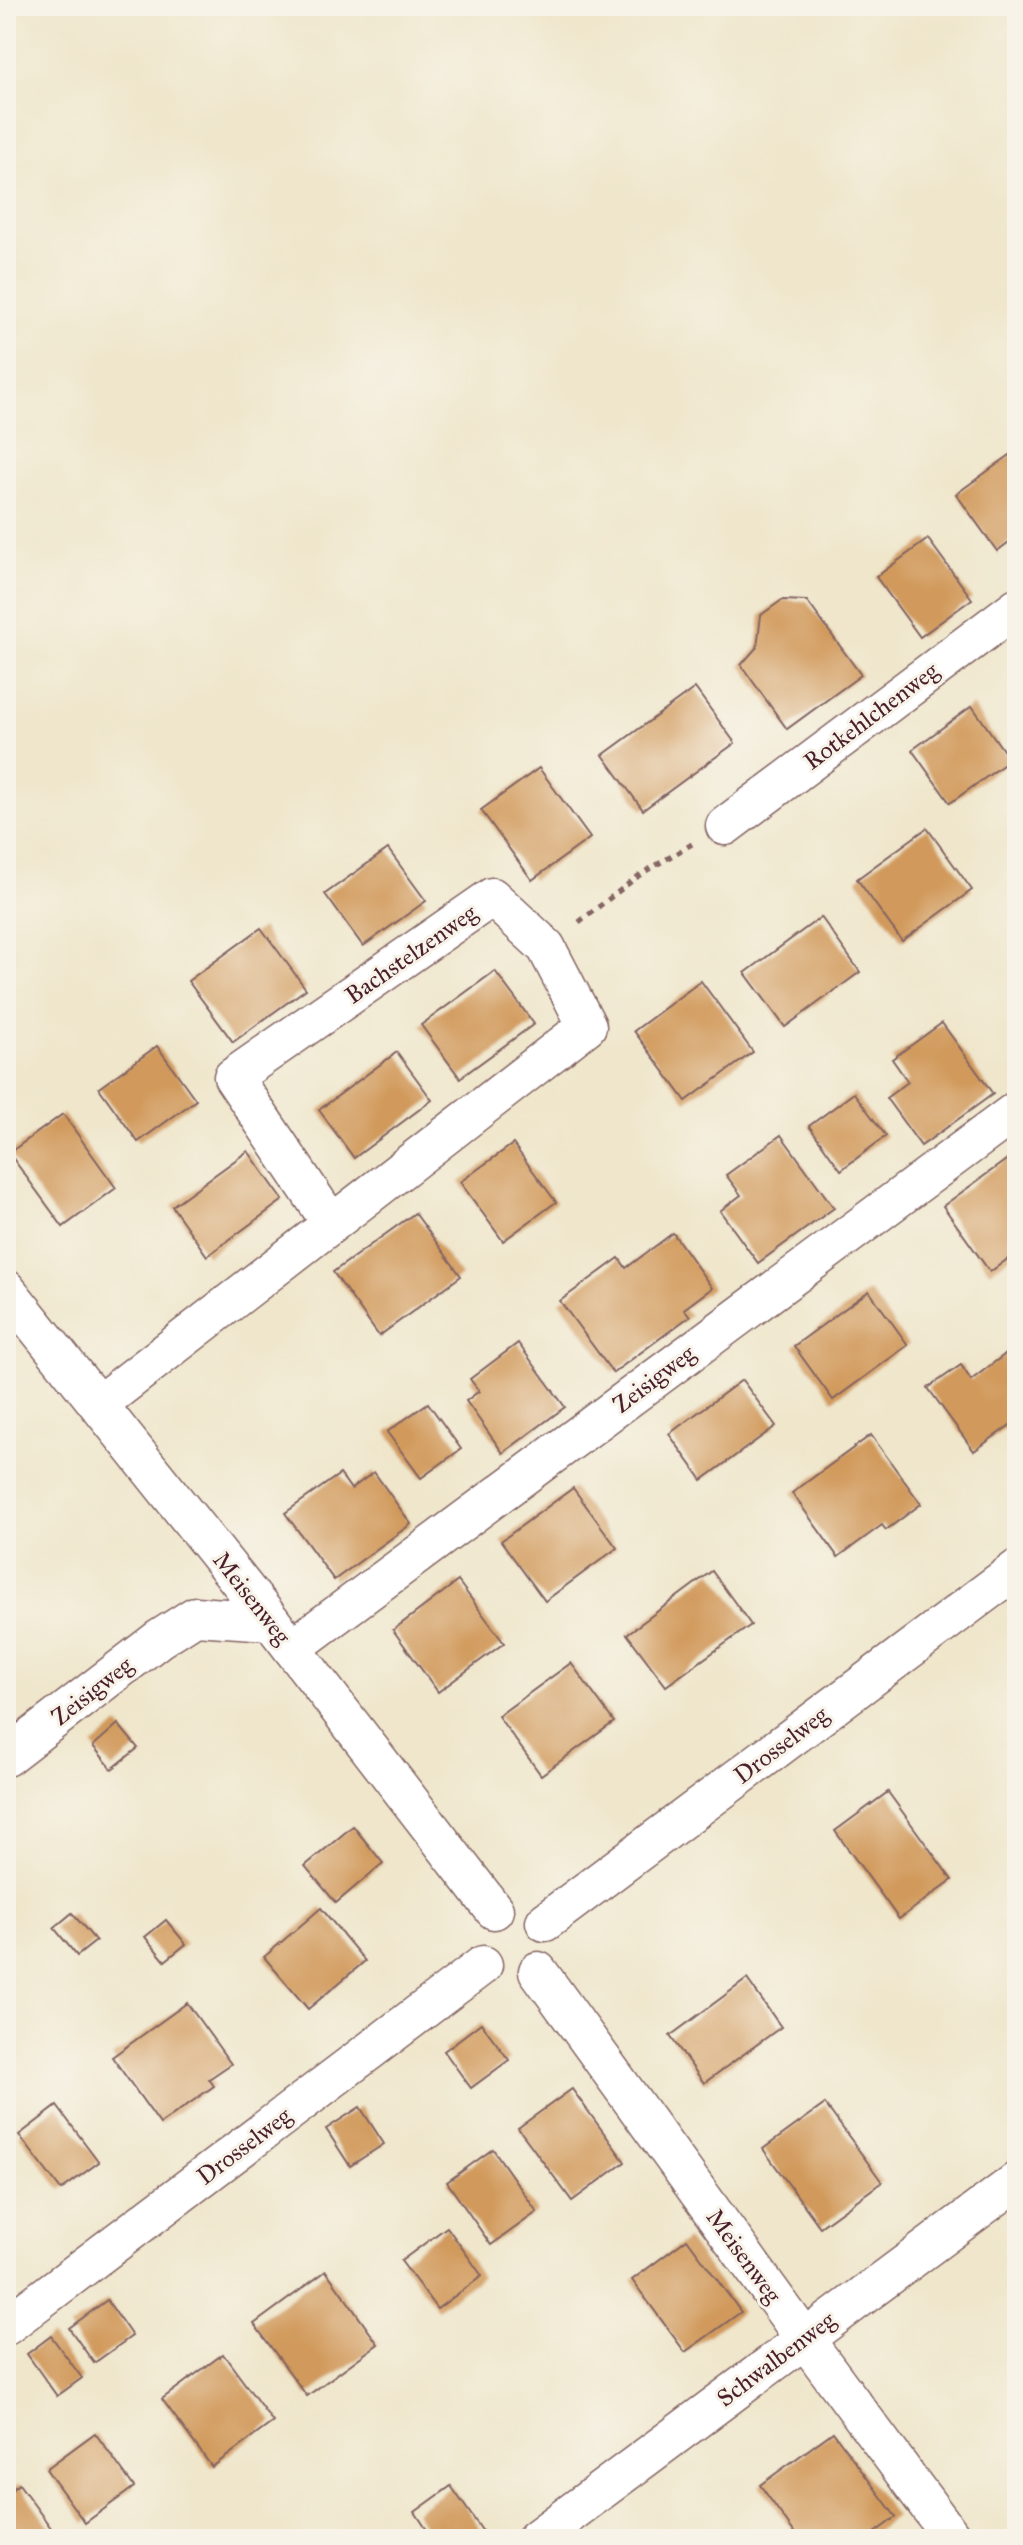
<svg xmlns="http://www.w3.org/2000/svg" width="1023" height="2545" viewBox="0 0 1023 2545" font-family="'IM FELL Great Primer',serif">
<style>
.building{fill:#d19a5b}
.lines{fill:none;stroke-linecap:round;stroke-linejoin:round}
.minor-casing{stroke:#846563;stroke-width:41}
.path{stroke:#846563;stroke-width:5;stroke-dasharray:6 6;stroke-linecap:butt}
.minor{stroke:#fff;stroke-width:38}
.labels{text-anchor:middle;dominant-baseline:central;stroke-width:6;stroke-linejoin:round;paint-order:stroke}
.street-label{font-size:24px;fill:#4a1f2b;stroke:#f7f3e8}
</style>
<rect width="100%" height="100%" fill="#f7f3e8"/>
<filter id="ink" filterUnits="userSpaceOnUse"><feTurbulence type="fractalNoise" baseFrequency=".0125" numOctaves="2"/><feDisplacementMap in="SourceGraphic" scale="16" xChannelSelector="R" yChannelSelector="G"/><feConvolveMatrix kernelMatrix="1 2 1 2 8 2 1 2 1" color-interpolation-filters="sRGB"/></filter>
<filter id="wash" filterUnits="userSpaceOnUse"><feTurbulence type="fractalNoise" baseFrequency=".006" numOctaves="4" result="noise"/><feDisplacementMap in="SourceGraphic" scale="32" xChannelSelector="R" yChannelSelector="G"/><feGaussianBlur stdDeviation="1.8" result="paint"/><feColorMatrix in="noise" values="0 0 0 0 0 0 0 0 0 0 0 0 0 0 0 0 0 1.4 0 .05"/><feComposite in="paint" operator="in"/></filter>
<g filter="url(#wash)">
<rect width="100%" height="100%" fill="#efe6cb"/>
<g id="blocks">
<g class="building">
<polygon points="1017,450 1017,536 997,551 956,494"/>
<polygon points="928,539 972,599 920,637 876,577"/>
<polygon points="782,600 807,601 861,675 787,729 741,665 757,647 761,615"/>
<polygon points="695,688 735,743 643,810 603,755"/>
<polygon points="972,706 1010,760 950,803 912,750"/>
<polygon points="539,768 590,838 532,880 481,810"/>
<polygon points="927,828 972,890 902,941 857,879"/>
<polygon points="388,849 426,901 363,946 325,894"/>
<polygon points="821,917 860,972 785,1027 745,973"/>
<polygon points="261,928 306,989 233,1042 188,981"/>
<polygon points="495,971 534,1024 460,1078 421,1025"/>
<polygon points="701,981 753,1052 686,1101 634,1031"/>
<polygon points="942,1023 993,1094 921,1146 886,1098 908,1082 892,1059"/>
<polygon points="157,1046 196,1100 138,1142 99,1088"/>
<polygon points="397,1052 432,1100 354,1158 319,1110"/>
<polygon points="854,1093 886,1136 841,1170 809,1126"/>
<polygon points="63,1114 116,1188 63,1227 9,1153"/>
<polygon points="781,1135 834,1208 758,1263 720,1211 741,1195 726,1175"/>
<polygon points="513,1144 556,1202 503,1241 460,1182"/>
<polygon points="248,1151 283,1200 207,1256 172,1206"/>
<polygon points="1013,1155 1017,1161 1017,1252 990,1272 943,1206"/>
<polygon points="415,1213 461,1276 379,1336 333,1272"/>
<polygon points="673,1233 712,1288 684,1309 690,1316 613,1373 560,1301 619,1258 626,1268"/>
<polygon points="869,1291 908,1345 833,1400 794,1346"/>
<polygon points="518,1343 565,1407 503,1453 466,1401 479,1391 470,1379"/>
<polygon points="1008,1352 1017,1364 1017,1420 974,1451 928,1388 961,1365 971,1380"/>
<polygon points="742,1380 776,1426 702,1480 669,1434"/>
<polygon points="428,1403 461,1449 421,1478 387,1432"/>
<polygon points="871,1435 921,1504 886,1530 882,1525 838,1557 792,1493"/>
<polygon points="374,1472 411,1524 334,1580 285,1513 340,1474 351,1489"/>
<polygon points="573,1488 617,1548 545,1601 501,1541"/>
<polygon points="712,1571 751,1625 666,1686 627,1634"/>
<polygon points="458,1581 504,1643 438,1692 393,1630"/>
<polygon points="571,1663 614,1722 541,1775 498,1716"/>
<polygon points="118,1724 138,1748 112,1769 93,1746"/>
<polygon points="888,1792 952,1880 899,1919 835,1831"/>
<polygon points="353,1826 383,1863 336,1903 305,1866"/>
<polygon points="321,1908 365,1961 308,2009 264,1957"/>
<polygon points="72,1913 96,1941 77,1956 54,1928"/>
<polygon points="166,1920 186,1944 165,1961 145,1937"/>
<polygon points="747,1979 781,2027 704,2083 670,2036"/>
<polygon points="187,2003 231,2064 209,2079 214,2086 160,2124 112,2057"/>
<polygon points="481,2023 509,2060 471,2088 444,2051"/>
<polygon points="572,2089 625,2162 572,2201 518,2128"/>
<polygon points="825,2104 882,2182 820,2227 763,2149"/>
<polygon points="57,2106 99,2162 61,2190 19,2135"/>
<polygon points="360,2107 384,2144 350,2166 326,2129"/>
<polygon points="493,2149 537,2212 491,2245 447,2182"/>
<polygon points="447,2227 482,2276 437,2309 401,2261"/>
<polygon points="687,2239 741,2312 685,2352 632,2280"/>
<polygon points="326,2271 378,2344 307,2396 254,2324"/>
<polygon points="107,2300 132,2336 94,2363 69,2328"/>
<polygon points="51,2336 82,2378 57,2396 27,2354"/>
<polygon points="223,2354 273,2422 212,2467 162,2399"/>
<polygon points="833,2432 896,2517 866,2539 799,2539 760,2485"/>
<polygon points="95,2433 134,2487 85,2523 46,2469"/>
<polygon points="19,2484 59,2539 6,2539 6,2494"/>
<polygon points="451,2486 488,2539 433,2539 415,2512"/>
</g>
</g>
</g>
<g filter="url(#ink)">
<use href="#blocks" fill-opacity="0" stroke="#846563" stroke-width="2"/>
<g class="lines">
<g class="minor-casing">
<g id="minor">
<polyline points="725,826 1017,607"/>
<polyline points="6,1289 271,1621 494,1910"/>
<polyline points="99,1404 587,1026 546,947 492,897 233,1077 331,1223"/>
<polyline points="292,1648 1017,1110"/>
<polyline points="6,1757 159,1639 195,1616 271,1621"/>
<polyline points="545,1922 1017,1569"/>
<polyline points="538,1971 804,2338 953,2539"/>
<polyline points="6,2326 483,1965"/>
<polyline points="536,2539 1017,2181"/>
</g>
</g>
<polyline class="path" points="579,922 641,874 692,844"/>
<use href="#minor" class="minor"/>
</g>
</g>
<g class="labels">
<g class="street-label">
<text transform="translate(871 716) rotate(-37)">Rotkehlchenweg</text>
<text transform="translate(411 954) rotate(-35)">Bachstelzenweg</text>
<text transform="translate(654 1379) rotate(-37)">Zeisigweg</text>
<text transform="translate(252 1598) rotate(52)">Meisenweg</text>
<text transform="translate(92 1691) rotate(-38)">Zeisigweg</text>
<text transform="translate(781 1745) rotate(-37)">Drosselweg</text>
<text transform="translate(244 2146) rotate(-37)">Drosselweg</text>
<text transform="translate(744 2256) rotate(54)">Meisenweg</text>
<text transform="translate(776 2359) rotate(-37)">Schwalbenweg</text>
</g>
</g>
<rect width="1023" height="2545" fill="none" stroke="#f7f3e8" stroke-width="32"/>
</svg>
